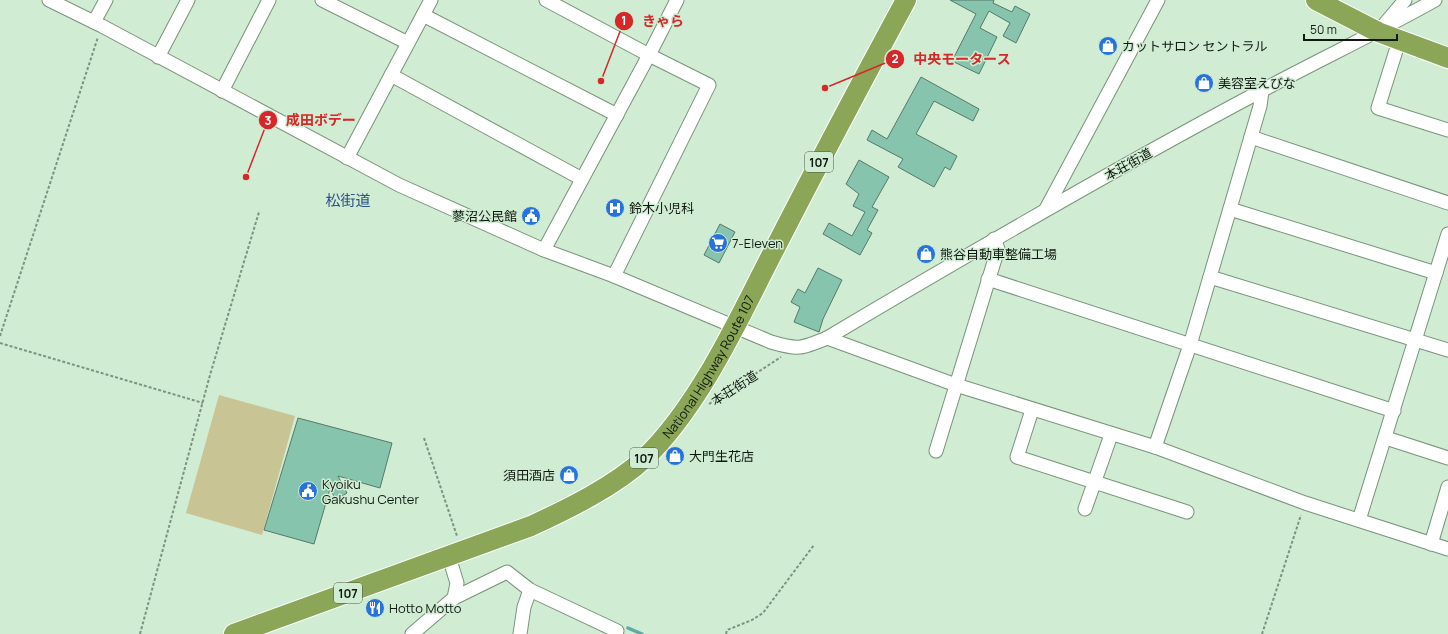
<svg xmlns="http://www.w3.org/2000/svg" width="1448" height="634" viewBox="0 0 1448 634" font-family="Manrope,'Noto Sans JP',sans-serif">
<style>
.green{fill:#c9c493}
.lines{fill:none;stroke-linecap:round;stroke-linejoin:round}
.stream{stroke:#62a8a4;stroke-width:3.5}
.building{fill:#87c4ad;stroke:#55796b}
.minor-casing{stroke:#79937b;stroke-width:15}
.highway-casing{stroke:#fff;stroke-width:22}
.path{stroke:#7e9280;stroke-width:2;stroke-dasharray:3 2;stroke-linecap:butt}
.minor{stroke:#fff;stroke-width:13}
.highway{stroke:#8aa656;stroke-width:20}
.labels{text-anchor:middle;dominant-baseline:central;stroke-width:3;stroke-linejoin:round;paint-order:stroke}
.shield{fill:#d0ecd2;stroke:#4a584b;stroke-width:1}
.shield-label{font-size:12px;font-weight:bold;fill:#101911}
.poi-label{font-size:13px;fill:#101911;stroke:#d0ecd2;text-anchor:start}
.street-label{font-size:13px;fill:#101911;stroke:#d0ecd2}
.quarter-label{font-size:15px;fill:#2d5289;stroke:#d0ecd2}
.leader{fill:none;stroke:#d62828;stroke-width:1.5}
.callout-dot{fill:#d62828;stroke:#d0ecd2;stroke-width:1.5}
.mark-label{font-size:12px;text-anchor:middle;font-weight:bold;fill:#fff}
.callout-label{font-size:14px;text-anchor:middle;font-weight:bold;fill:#d62828;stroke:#d0ecd2;stroke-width:3;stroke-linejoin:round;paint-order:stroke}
</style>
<rect width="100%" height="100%" fill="#d0ecd2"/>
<polygon class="green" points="219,395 295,416 262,535 186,513"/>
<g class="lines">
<polyline class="stream" points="628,628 642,634"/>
</g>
<g class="building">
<polygon points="950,0 994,0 993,3 1012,12 1015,6 1030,14 1016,43 1003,36 1010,23 989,11 980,28 997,37 979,74 952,61 976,14"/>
<polygon points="921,77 979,109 973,121 934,101 916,134 957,156 950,170 945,167 934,187 898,167 903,159 867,140 872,130 887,139"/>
<polygon points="859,160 889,177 872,207 878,210 867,230 872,233 860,255 823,234 829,223 852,236 865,212 853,206 859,194 846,184"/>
<polygon points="720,224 735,232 719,263 704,255"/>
<polygon points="818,268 842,280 823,319 819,332 794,322 800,307 791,302 798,289 805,293"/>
<polygon points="298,418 392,443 380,488 338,476 347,493 336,500 330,489 314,544 264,530"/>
</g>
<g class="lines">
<g class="minor-casing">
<g id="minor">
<path d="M49,0l53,26 297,159 145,65 70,26 157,66c27,8 30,7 56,-4 143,-85 287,-169 434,-247 58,-31 117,-59 174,-91"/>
<polyline points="322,0 408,43"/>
<polyline points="546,0 649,55 709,85 614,276"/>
<polyline points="423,15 617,115"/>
<polyline points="94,22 106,0"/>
<polyline points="1383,26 1405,0"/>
<polyline points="1399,41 1378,108 1448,130"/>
<polyline points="158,57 188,0"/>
<polyline points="391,75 582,179"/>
<polyline points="222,91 269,0"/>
<polyline points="1251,137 1448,203"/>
<polyline points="347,158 431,0"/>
<polyline points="1046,209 1158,0"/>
<polyline points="1230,209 1436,273"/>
<polyline points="544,250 649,55 677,0"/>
<polyline points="1210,277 1448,350"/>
<polyline points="988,279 1394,411"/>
<polyline points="827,338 956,385 1155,447 1305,503 1448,549"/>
<polyline points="1032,410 1017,457 1187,512"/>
<polyline points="1386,438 1448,458"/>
<polyline points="1155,447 1190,345 1260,106 1262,91"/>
<polyline points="936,451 998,249 994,239"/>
<polyline points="1085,509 1111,435"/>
<polyline points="1359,520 1448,234"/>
<polyline points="1431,544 1448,487"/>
<polyline points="454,598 507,572 530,590 617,631 616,634"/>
<polyline points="412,634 454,598 457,583 449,557"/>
<polyline points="520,634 524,607 530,590"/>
</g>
</g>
<g class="highway-casing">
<g id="highway">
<polyline points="1316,0 1378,32 1448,58"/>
<path id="s1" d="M234,634l297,-108c37,-17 84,-40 114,-68 54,-52 92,-136 126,-202 44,-86 89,-171 135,-256"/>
</g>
</g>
<g class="path">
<polyline points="0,336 98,37"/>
<polyline points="0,343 203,403"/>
<polyline points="709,404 781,357"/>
<polyline points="424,438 457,536"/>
<polyline points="140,634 210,375 259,212"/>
<polyline points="726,634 727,630 752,620 763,613 814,545"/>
<polyline points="1262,634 1301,515"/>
</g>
<use href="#minor" class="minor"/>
<use href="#highway" class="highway"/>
</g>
<defs>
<g id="shop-disc" transform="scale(1)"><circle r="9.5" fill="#2673de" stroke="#d0ecd2"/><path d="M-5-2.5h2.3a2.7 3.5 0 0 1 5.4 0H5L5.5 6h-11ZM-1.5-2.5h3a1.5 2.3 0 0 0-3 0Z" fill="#fff"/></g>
<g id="hospital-disc" transform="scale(1)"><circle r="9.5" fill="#2673de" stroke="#d0ecd2"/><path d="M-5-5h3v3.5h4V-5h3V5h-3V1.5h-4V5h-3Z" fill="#fff"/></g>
<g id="civic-disc" transform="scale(1)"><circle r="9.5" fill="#2673de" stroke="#d0ecd2"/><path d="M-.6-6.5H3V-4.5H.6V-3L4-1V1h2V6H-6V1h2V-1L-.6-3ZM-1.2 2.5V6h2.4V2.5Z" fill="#fff"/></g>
<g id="supermarket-disc" transform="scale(1)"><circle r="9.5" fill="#2673de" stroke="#d0ecd2"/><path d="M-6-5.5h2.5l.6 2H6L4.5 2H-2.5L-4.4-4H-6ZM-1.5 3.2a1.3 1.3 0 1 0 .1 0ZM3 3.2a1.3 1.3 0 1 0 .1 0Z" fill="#fff"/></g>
<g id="restaurant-disc" transform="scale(1)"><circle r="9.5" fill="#2673de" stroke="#d0ecd2"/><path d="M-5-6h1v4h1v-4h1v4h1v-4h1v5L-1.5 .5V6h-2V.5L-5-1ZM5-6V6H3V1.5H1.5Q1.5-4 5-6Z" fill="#fff"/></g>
</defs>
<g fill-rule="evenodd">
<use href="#shop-disc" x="1108" y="46"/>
<use href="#shop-disc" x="1204" y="83"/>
<use href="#hospital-disc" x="615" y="208"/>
<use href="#civic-disc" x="531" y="216"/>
<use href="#supermarket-disc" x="718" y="243"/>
<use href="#shop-disc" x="926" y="254"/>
<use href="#shop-disc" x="675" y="456"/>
<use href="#shop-disc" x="569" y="475"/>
<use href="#civic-disc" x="308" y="491"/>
<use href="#restaurant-disc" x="375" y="608"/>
</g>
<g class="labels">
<g class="shield">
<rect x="805" y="152" width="28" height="20" rx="3"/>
<rect x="630" y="448" width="28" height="20" rx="3"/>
<rect x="334" y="583" width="28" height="20" rx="3"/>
</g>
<g class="shield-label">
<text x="819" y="162">107</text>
<text x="644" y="458">107</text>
<text x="348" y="593">107</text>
</g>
<g class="poi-label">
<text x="1122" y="46">カットサロン セントラル</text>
<text x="1218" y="83">美容室えびな</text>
<text x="629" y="208">鈴木小児科</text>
<text x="517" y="216" text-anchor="end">蓼沼公民館</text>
<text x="732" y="243">7-Eleven</text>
<text x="940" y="254">熊谷自動車整備工場</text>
<text x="689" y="456">大門生花店</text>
<text x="555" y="475" text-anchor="end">須田酒店</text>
<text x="322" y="484">Kyoiku<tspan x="322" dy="15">Gakushu Center</tspan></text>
<text x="389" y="608">Hotto Motto</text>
</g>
<g class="street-label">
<text transform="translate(1128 164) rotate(-29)">本荘街道</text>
<text stroke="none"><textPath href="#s1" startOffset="561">National Highway Route 107</textPath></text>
<text transform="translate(734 388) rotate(-33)">本荘街道</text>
</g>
<g class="quarter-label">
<text x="348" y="200">松街道</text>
</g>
</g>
<path class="leader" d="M601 81L624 21M825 88L895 59M246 177L268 120"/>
<g class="callout-dot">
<circle cx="601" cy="81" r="4"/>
<circle cx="825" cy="88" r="4"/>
<circle cx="246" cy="177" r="4"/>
<circle cx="624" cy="21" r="10"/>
<circle cx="895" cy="59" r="10"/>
<circle cx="268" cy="120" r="10"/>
</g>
<g class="mark-label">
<text x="624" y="25">1</text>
<text x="895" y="63">2</text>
<text x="268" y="125">3</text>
</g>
<g class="callout-label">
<text x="663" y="26">きゃら</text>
<text x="962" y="64">中央モータース</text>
<text x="321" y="125">成田ボデー</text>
</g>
<path d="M1304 34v6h93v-6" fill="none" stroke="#101911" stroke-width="2"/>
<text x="1310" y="34" font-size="12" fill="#101911" stroke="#d0ecd2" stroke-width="3" paint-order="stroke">50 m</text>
</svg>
